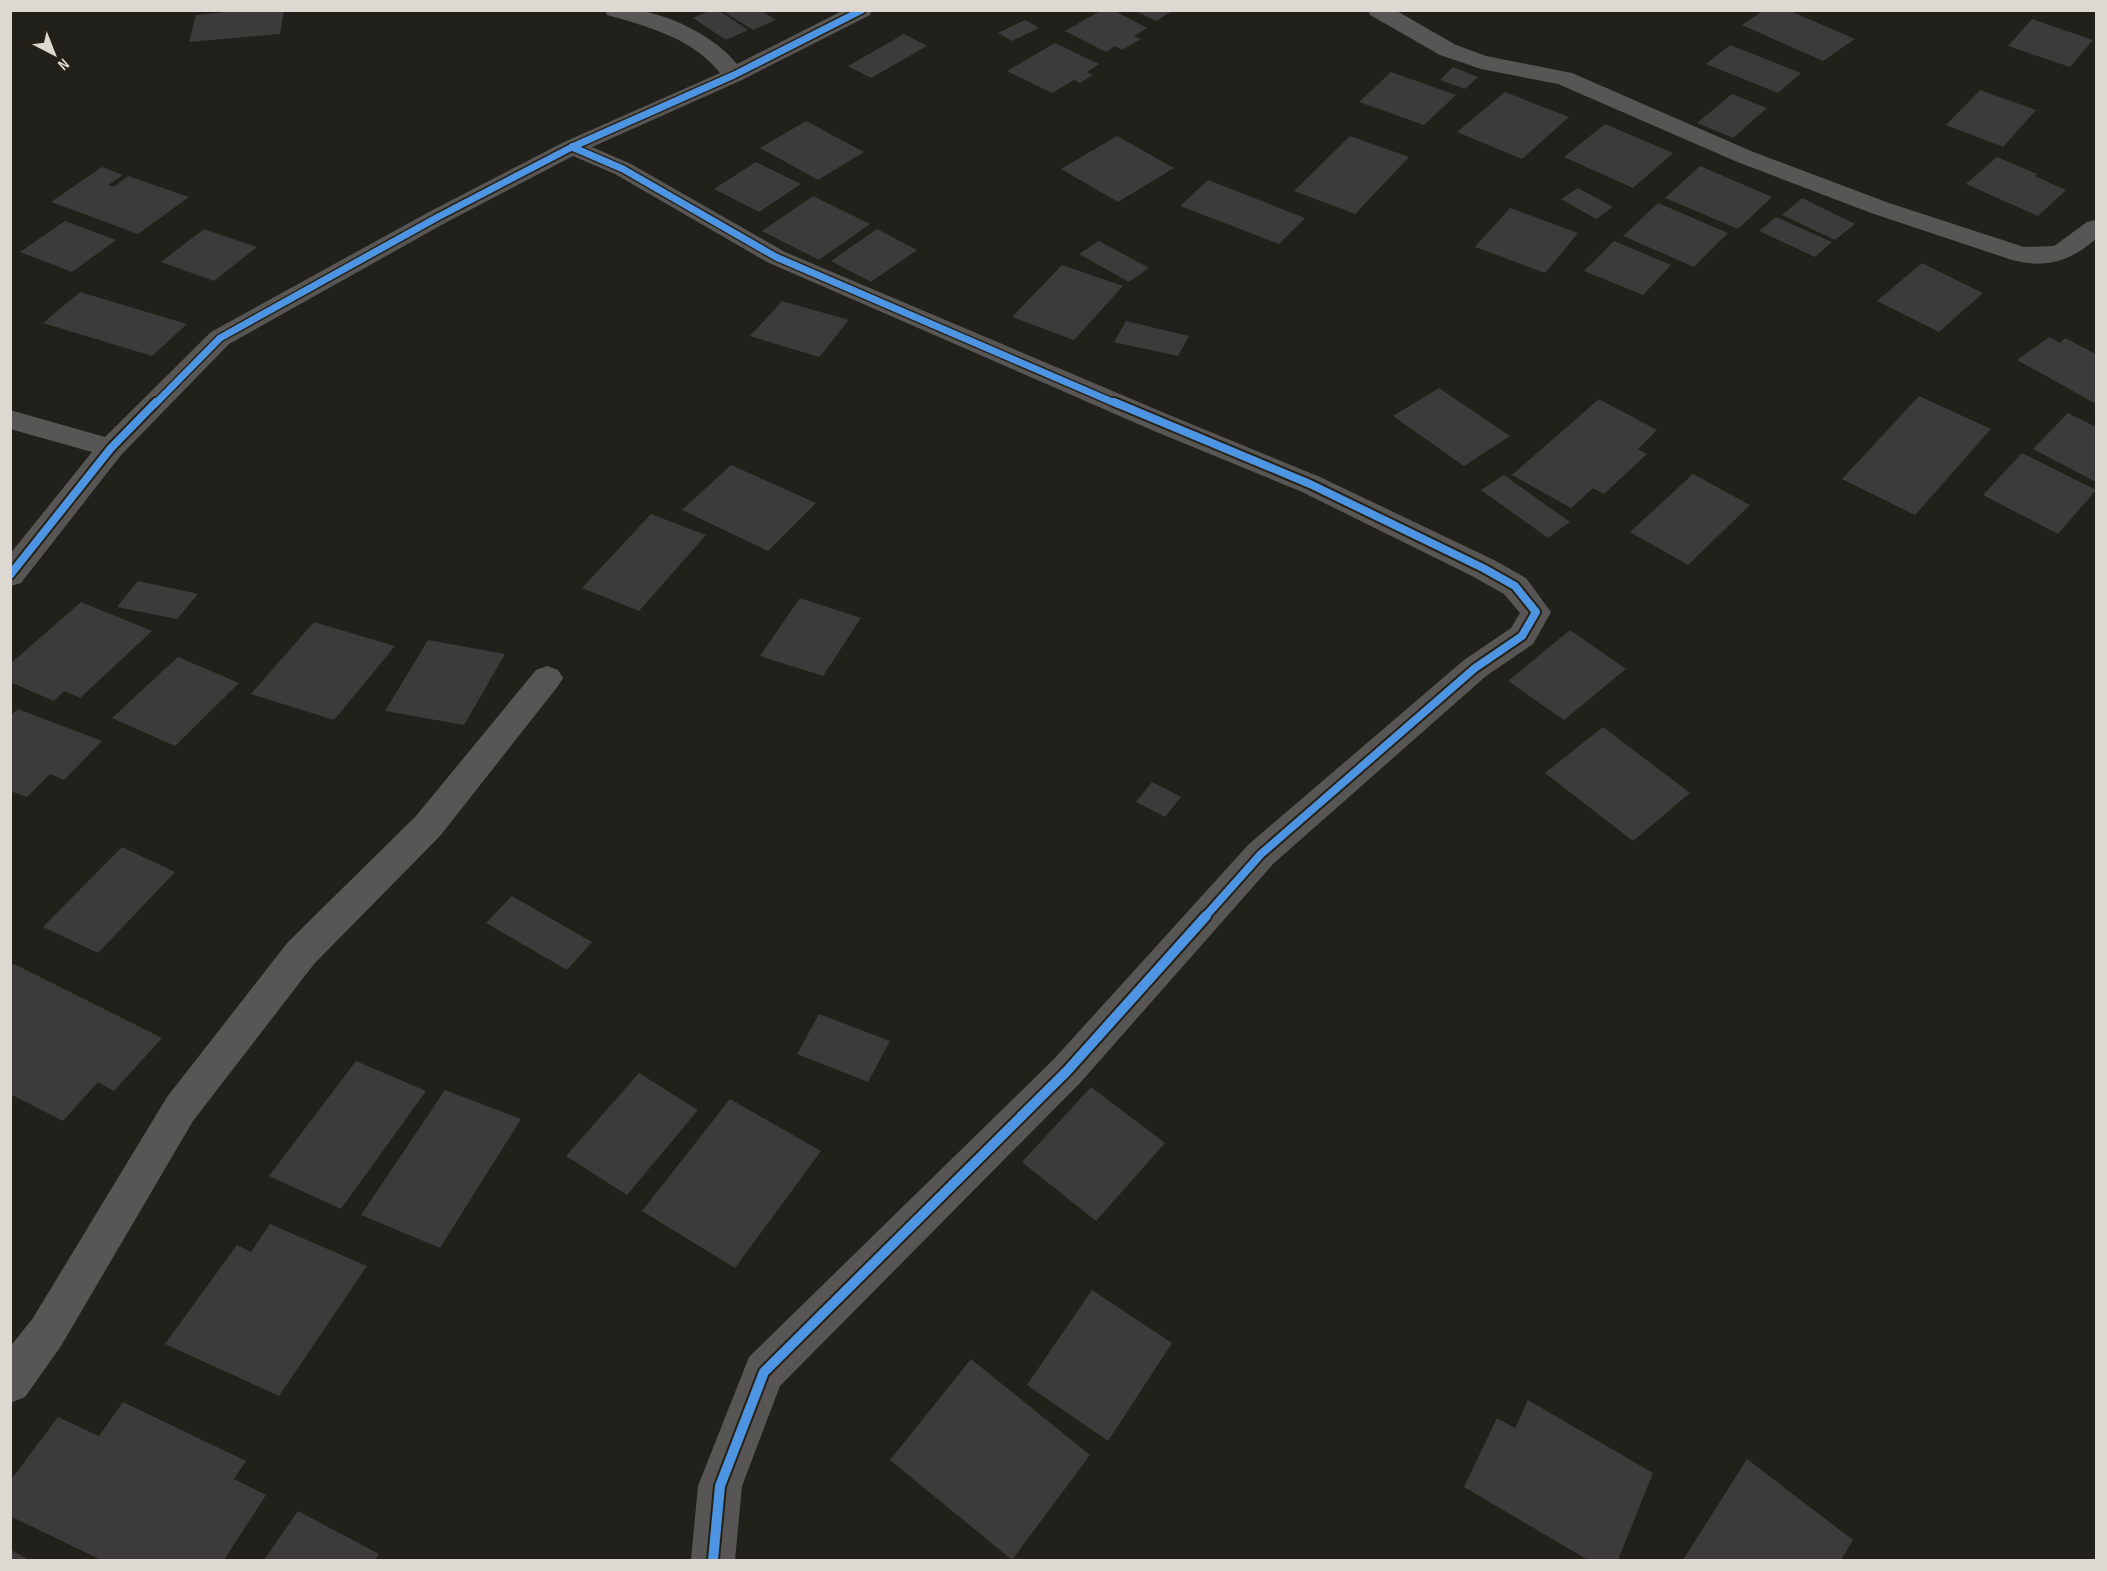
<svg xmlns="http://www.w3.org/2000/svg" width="2107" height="1571" viewBox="0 0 2107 1571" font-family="'Sofia Sans Condensed',sans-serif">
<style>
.building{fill:#3c3a3a}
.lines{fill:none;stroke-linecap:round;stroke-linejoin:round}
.street{fill:#585655;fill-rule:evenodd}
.cycleway-far2-casing{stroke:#262116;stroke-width:10}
.cycleway-far1-casing{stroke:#262116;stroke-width:12}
.cycleway-casing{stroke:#262116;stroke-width:14}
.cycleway-far2{stroke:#4d94e3;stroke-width:7}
.cycleway-far1{stroke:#4d94e3;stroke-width:8}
.cycleway{stroke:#4d94e3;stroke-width:10}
</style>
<rect width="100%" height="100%" fill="#22201a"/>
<g class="building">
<polygon points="246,10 284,10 280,34 189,42 196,15"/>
<polygon points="711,10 718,10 748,30 726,40 693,18"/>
<polygon points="721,10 761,10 776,20 753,30"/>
<polygon points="1102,10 1113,10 1147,28 1134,36 1141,39 1122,50 1115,46 1106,52 1065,31"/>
<polygon points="1133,10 1174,10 1156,21"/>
<polygon points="1764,10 1788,10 1855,39 1823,61 1742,25"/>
<polygon points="2032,19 2093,40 2070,67 2008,46"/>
<polygon points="1025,20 1039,28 1012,41 998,33"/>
<polygon points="904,34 927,46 871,78 848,66"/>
<polygon points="1055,43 1099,64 1087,72 1093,75 1080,83 1074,80 1052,93 1007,71"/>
<polygon points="1730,45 1801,73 1778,93 1706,64"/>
<polygon points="1453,67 1478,77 1465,89 1440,80"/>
<polygon points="1391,72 1456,95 1424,125 1359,102"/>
<polygon points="1980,90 2036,110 2003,147 1946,125"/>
<polygon points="1505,92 1569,117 1522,159 1457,132"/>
<polygon points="1732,94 1767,108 1733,138 1697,123"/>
<polygon points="806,121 864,152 818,180 760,148"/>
<polygon points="1605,124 1673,153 1633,188 1564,157"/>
<polygon points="1117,136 1174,168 1118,202 1061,169"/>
<polygon points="1350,136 1409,157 1355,214 1294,191"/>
<polygon points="1997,157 2037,174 2035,176 2066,190 2038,216 1966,184"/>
<polygon points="756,162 801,184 759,212 714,189"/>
<polygon points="1700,166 1772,197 1738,229 1665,198"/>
<polygon points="102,167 123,175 108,185 114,187 128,176 189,197 138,234 51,202"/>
<polygon points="1208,180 1305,218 1279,244 1180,206"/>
<polygon points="1578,188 1613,207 1596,219 1561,199"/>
<polygon points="813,196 870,224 819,260 762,231"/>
<polygon points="1802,198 1855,224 1835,240 1782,215"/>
<polygon points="1658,203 1728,233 1694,267 1623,236"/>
<polygon points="1510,208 1578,233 1545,273 1475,247"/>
<polygon points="1776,217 1832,242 1815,257 1759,231"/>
<polygon points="65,221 116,240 72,272 20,252"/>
<polygon points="204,229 257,247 214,281 161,262"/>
<polygon points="877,229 917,250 871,282 831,261"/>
<polygon points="1099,241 1149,268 1129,282 1079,254"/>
<polygon points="1614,241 1671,265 1643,295 1584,271"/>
<polygon points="1922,263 1983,293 1939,332 1877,301"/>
<polygon points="1062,265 1123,286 1074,340 1012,317"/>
<polygon points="80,292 187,324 152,356 43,323"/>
<polygon points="782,301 849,320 819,357 750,336"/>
<polygon points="1126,321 1189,336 1178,356 1114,342"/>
<polygon points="2049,337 2060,343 2065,338 2096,354 2096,404 2017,360"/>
<polygon points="1439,388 1510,436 1464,466 1393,416"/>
<polygon points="1919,396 1991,429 1915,515 1842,479"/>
<polygon points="1599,399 1657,430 1638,449 1647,454 1604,494 1593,488 1571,508 1512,475"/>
<polygon points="2068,413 2096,427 2096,482 2033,449"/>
<polygon points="2022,453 2096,490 2058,534 1983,495"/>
<polygon points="731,465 816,503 768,551 682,510"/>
<polygon points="1693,474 1750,505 1688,565 1630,532"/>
<polygon points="1504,475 1570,522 1548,538 1481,490"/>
<polygon points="651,514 706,535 639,611 582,588"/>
<polygon points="138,581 198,594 177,619 117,607"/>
<polygon points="800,598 861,618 823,676 760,656"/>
<polygon points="81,602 152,631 80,698 64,691 54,701 10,682 10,664"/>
<polygon points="314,622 395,646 334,720 251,694"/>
<polygon points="1570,630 1626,669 1564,720 1508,681"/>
<polygon points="428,640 505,654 464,725 385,711"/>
<polygon points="178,657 239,683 175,746 112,718"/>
<polygon points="18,709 102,741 64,780 50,774 27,797 10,791 10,716"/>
<polygon points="1603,727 1690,793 1633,841 1545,773"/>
<polygon points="1152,782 1181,797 1165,817 1136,802"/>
<polygon points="122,847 175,872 98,953 43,927"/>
<polygon points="512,896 592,942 567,970 486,923"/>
<polygon points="14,964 162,1038 114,1091 98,1082 63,1121 10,1094 10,967"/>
<polygon points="819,1014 890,1041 868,1082 797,1054"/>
<polygon points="356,1061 426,1091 341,1209 269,1176"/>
<polygon points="639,1073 698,1110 627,1195 566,1156"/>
<polygon points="1091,1087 1165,1143 1096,1221 1022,1162"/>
<polygon points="445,1090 521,1119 440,1248 361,1215"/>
<polygon points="730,1099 821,1151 735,1268 642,1211"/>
<polygon points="270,1224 367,1266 279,1396 165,1344 237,1245 251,1252"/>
<polygon points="1092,1290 1172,1343 1108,1441 1027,1385"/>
<polygon points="971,1359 1090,1455 1012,1560 890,1460"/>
<polygon points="1528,1400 1653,1473 1618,1560 1588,1560 1464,1487 1497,1418 1515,1428"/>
<polygon points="123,1402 246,1461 234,1479 266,1495 224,1560 101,1560 10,1516 10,1481 58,1417 99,1436"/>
<polygon points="1747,1459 1853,1540 1841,1560 1683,1560"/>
<polygon points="298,1511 379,1554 375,1560 264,1560"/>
<polygon points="11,1550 29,1560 10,1560"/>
</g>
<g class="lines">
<g class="street">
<path d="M605,10c11,0 25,-1 37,1 33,6 74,27 95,53l107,-54h28l-2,5 -128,65 -150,67 39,17 154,88 389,165 146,60 174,83 32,18 25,34 -18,32 -47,32 -213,188 -193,219 -300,303 -38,100 -7,74h-44l7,-74 51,-129 305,-298 195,-215 215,-184 47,-32 9,-15 -16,-19 -32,-18 -172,-85 -146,-60 -387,-169 -152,-88 -42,-18 -128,67 -216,121 -108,111 -100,128 -11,3v-32l82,-102 -82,-23v-19l95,27 106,-105 216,-119 137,-71 156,-69c-26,-34 -73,-47 -113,-58z"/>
<path d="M1368,10h27l61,35 30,11 86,17 179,78 138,52 135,44 30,-1 33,-24 9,-2v19c-26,22 -49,30 -84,21l-141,-47 -136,-52 -177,-77 -77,-15 -41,-14 -70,-40z"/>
<polygon points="547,666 558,670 563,678 558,686 440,836 314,964 193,1121 61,1346 25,1397 10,1403 10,1347 33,1318 167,1097 288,942 416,816 536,670"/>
</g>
<g class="cycleway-far2-casing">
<g id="cycleway-far2">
<polyline points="572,147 623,169 776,257 1117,404"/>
<polyline points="155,404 220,338 436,218 572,147 734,75 862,10"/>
</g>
</g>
<g class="cycleway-far1-casing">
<g id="cycleway-far1">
<polyline points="1114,402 1310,484 1483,568 1515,586 1536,612 1522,636 1475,668 1261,854 1204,918"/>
<polyline points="10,575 111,448 156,402"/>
</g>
</g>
<g class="cycleway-casing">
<polyline id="cycleway" points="713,1560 720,1486 764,1372 1067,1071 1206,916"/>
</g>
<use href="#cycleway-far2" class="cycleway-far2"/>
<use href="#cycleway-far1" class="cycleway-far1"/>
<use href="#cycleway" class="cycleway"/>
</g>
<rect width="2107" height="1571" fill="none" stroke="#ddd9d2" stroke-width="24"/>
<g transform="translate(54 54) rotate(138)" stroke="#262116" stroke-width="4.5" paint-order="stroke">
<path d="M0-4.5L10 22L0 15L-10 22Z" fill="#ddd9d2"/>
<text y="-9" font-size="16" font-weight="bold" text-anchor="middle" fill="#ddd9d2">N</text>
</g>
</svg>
